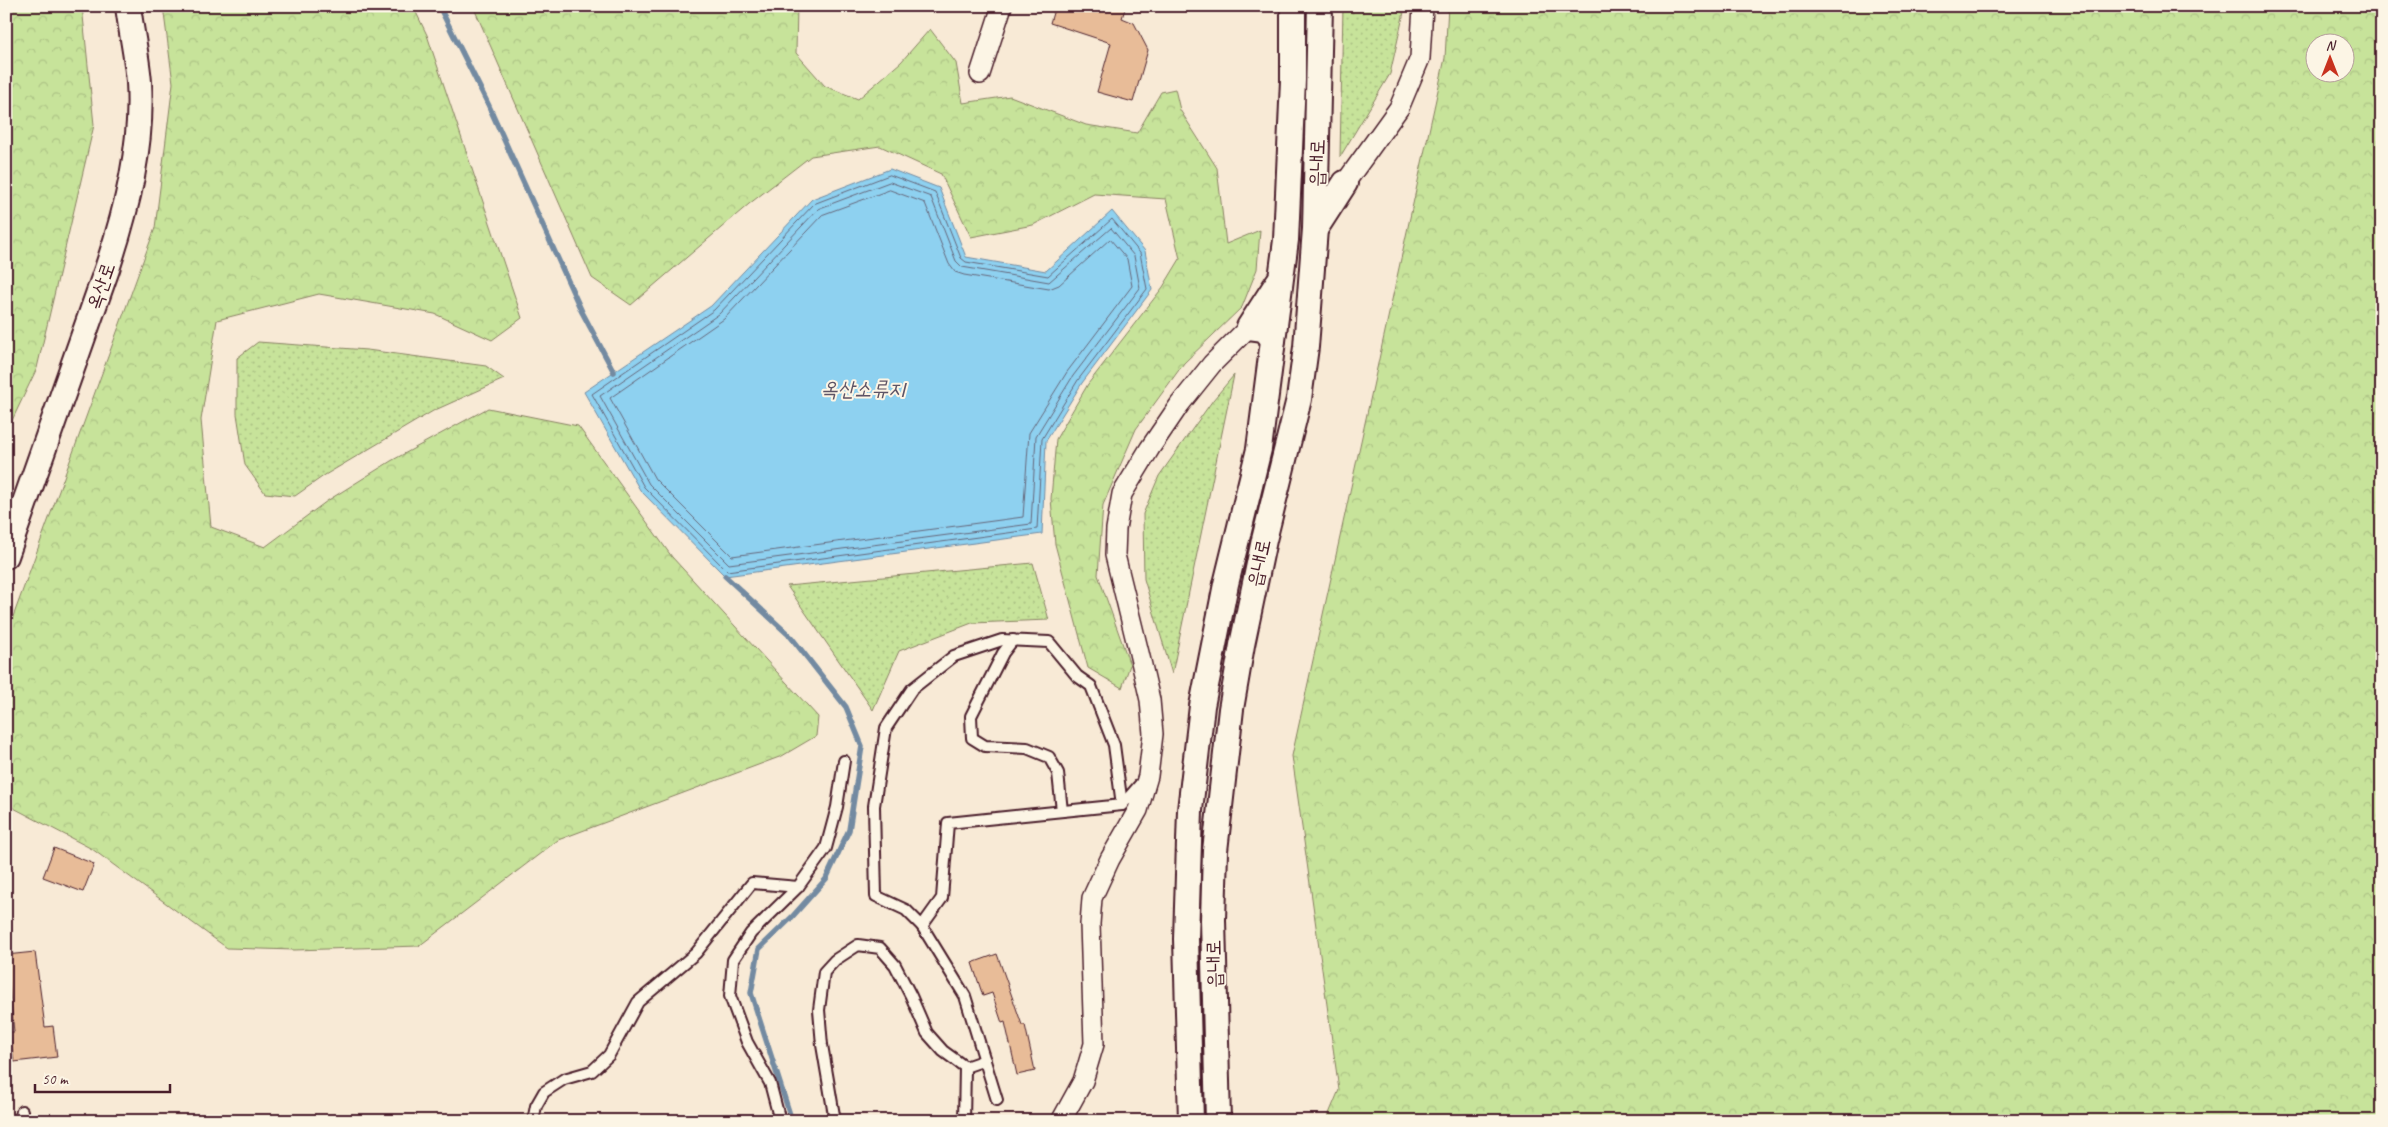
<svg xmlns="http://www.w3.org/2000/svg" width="2388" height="1127" viewBox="0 0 2388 1127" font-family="Caveat,'Poor Story',sans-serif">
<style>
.grass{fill:url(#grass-dots);stroke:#888162}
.forest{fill:url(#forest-crowns);stroke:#888162;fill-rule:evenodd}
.water{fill:#8ed1f0;stroke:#738aa1}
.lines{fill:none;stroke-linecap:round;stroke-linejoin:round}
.shore{stroke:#65667a;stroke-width:1}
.stream{stroke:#738aa1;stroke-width:5.5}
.building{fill:#e8bc98;stroke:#4a1f2b}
.service-casing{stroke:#4a1f2b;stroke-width:14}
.minor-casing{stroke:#4a1f2b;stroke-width:22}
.tertiary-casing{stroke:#4a1f2b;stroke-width:28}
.service{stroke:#fcf5e5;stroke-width:10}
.minor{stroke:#fcf5e5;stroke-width:19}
.tertiary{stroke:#fcf5e5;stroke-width:24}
.labels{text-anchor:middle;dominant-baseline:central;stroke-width:4;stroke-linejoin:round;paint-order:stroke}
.street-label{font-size:20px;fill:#4a1f2b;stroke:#fcf5e5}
.water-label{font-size:21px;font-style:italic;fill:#5e5466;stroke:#fcf5e5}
</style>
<defs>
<pattern id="grass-dots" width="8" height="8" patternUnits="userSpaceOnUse" patternTransform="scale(1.25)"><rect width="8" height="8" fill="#c7e39a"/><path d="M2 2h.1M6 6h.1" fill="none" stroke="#acc285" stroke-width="1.8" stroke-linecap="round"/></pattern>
<pattern id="forest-crowns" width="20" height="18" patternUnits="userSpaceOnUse" patternTransform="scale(1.25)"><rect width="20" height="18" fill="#c7e39a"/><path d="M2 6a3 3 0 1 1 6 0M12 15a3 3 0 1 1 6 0" fill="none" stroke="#acc285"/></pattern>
</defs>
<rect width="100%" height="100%" fill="#f8ead6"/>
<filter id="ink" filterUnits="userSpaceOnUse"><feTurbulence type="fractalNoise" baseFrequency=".02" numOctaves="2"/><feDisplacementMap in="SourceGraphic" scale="10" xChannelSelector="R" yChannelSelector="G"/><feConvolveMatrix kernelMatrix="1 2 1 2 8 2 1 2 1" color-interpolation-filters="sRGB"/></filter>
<g filter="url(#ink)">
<g class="grass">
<polygon points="1343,6 1404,6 1404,12 1390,74 1340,157"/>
<polygon points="258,342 367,350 486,366 504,379 433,411 325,475 295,496 265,493 245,465 237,414 237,358"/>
<polygon points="1234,375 1172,674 1144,579 1143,514 1159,476 1213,400"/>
<polygon points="1033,563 1049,620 972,623 899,651 873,710 787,586"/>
</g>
<g class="forest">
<polygon points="6,6 82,6 94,125 37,368 6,433"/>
<polygon points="163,6 413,6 427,35 522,318 492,340 435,314 319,294 217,320 201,420 211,527 265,547 327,501 391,461 488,408 578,426 672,557 818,717 816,736 782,756 558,840 419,946 295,950 227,948 92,849 6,804 6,636 155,228 173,83"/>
<polygon points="473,6 797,6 796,53 825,86 858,99 901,62 930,29 956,63 963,103 1010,96 1086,125 1137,133 1161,92 1175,89 1180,110 1217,168 1226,244 1260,230 1257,269 1242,307 1184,363 1136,429 1103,505 1098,575 1130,665 1122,688 1088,668 1055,544 1051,499 1056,439 1088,384 1163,287 1180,259 1166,199 1094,194 1033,225 971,237 941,174 880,146 811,156 749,204 631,305 592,278"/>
<path d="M1448,6h934v1115h-1056l13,-31 -47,-334 153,-698zM2346,42v30h-30v-30z"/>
</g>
<polygon class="water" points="890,169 939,188 966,257 1046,271 1112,211 1145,251 1152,290 1082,383 1046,441 1042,534 725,576 640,490 584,392 711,306 812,199"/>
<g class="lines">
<g class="shore">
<polygon points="890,175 935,192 961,258 966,262 1048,276 1112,219 1140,253 1147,289 1078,380 1042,439 1037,529 727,571 644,487 592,394 714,310 814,204"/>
<polygon points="890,182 931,197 956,261 962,267 1049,282 1111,228 1134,256 1140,288 1073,376 1036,436 1031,524 729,564 649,484 600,396 719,314 818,209"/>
<polygon points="890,190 925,203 949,264 955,272 964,275 1049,289 1059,285 1110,239 1127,259 1132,286 1067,372 1029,433 1023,517 732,556 655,479 610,398 724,319 822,215"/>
</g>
<g class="stream">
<polyline points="439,6 488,104 582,312 614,372"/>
<polyline points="725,576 791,637 846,707 862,746 849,830 826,879 792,917 759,949 751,993 792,1121"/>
</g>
</g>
<g class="building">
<polygon points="1055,6 1126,6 1122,18 1134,23 1148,50 1133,102 1097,92 1111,43 1050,23"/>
<polygon points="54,848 94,864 83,892 43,877"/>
<polygon points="35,952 45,1027 53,1026 57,1057 14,1062 10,1032 14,1032 6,955"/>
<polygon points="997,954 1022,1025 1025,1025 1035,1071 1017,1075 1005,1022 1002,1023 992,993 983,996 972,963"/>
</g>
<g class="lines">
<g class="service-casing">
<g id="service">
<polyline points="1013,640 1003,653 971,716 972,738 985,746 1027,748 1049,757 1058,773 1062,811"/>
<polyline points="922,926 942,898 948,823 1122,805 1142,782"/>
<polyline points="965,1067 985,1060"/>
<polyline points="997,1100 965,996 922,926 906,910 876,896 874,806 886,728 912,689 954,656 1002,640 1049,642 1077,676 1091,686 1114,745 1122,805"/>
<polyline points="20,1121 22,1111"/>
<polyline points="533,1121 536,1106 544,1092 564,1079 592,1071 609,1055 638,1002 696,953 752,883 798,887"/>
<polyline points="780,1121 770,1083 747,1042 730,996 733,960 751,933 798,887 826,848 837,807 844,761"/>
<polyline points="835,1121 822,1045 819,1010 824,972 835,960 858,945 880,948 895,965 911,996 927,1033 943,1051 965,1067"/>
<polyline points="964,1121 965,1067"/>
</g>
</g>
<g class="minor-casing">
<g id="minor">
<polyline points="980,74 1002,6"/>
<polyline points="1345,183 1399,108 1420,58 1423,6"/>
<polyline points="1061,1121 1083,1081 1094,1044 1090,924 1092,898 1110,859 1138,810 1148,776 1153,734 1150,700 1140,657 1115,555 1116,529 1122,494 1150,448 1180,404 1212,364 1249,327"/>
</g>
</g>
<g class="tertiary-casing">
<g id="tertiary">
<polyline points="1316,228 1345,183"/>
<polyline points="1273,339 1264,329 1249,327 1278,282"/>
<path d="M6,556l101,-287c20,-60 36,-124 32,-187 -2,-25 -8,-51 -11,-76"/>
<polyline points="1191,1121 1186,939 1190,810 1202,706 1226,584 1259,449 1286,240 1293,80 1293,6"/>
<polyline points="1218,1121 1213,920 1215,851 1231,709 1242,645 1264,540 1299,399 1306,347 1315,229 1320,6"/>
</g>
</g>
<use href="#service" class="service"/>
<use href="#minor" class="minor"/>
<use href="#tertiary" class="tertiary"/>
</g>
</g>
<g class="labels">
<g class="street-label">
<text transform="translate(1317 163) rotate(-88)">읍내로</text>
<text transform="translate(101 286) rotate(-71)">옥산로</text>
<text transform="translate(1259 563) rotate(-78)">읍내로</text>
<text transform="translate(1214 964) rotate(-91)">읍내로</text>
</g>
<g class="water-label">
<text x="863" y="389">옥산소류지</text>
</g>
</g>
<rect width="2388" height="1127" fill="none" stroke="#fcf5e5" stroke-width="25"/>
<rect x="12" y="12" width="2363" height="1102" fill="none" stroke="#4a1f2b" stroke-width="2" filter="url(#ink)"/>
<g transform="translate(2330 58)"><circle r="24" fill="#fcf5e5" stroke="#b59f9b"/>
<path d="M0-4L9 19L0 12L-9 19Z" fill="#c8321e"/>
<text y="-8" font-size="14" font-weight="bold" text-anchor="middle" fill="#4a1f2b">N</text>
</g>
<path d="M35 1084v8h135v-8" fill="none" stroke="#4a1f2b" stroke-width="2.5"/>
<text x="42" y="1084" font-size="15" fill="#4a1f2b" stroke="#fcf5e5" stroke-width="4" paint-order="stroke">50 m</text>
</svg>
